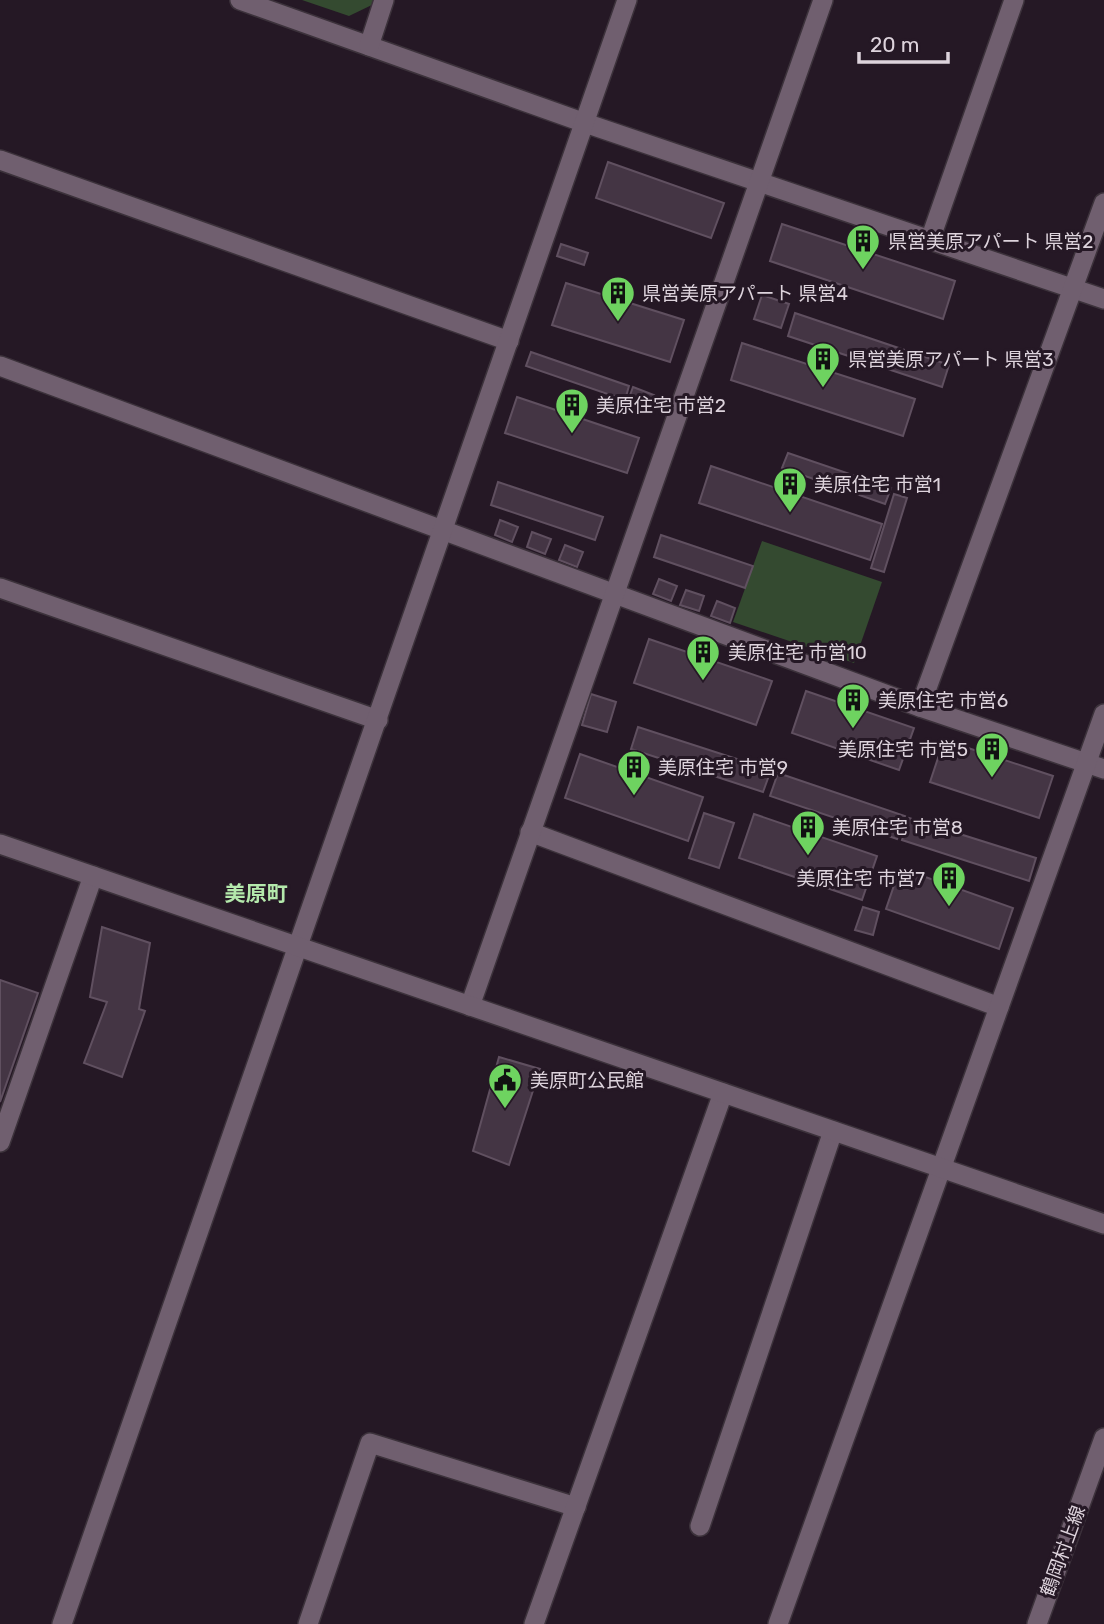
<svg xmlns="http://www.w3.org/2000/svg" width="1104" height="1624" viewBox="0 0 1104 1624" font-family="Rubik,'Noto Sans JP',sans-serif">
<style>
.green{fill:#344a30}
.building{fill:#443544;stroke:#605060;stroke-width:2}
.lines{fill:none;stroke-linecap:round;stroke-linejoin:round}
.minor-casing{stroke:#3c323b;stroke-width:22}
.tertiary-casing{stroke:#3c323b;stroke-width:22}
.secondary-casing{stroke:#3c323b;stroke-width:22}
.minor{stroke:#705f6f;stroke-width:19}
.tertiary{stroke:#705f6f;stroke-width:19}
.secondary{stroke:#705f6f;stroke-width:19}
.labels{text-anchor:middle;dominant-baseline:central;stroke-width:6;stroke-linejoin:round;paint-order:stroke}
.poi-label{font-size:19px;fill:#ddd3dc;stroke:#251825;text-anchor:start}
.street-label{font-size:19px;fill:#ddd3dc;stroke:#251825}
.neighbourhood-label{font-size:21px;font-weight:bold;fill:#b4e9ac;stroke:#251825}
</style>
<rect width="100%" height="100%" fill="#251825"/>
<g class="green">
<polygon points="302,0 377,0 376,3 349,16"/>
<polygon points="762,541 882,582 854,663 733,622"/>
</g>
<g class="building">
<polygon points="608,162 724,203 711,238 596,198"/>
<polygon points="782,224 955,281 943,319 770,261"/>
<polygon points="561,244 588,253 584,265 557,256"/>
<polygon points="566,283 684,320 670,362 552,325"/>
<polygon points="762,295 789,304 781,328 754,319"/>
<polygon points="795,313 949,365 942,387 788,336"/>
<polygon points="742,343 915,399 903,436 731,380"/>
<polygon points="531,352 629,386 625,400 526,366"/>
<polygon points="633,387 654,395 648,413 626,406"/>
<polygon points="517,397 639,438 627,473 505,433"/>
<polygon points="788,453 891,488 885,504 782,468"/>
<polygon points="711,466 882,524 870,560 699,503"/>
<polygon points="498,482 603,517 595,540 491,505"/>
<polygon points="894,494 907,498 884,572 871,568"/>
<polygon points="500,520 518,527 512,542 495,535"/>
<polygon points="532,532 551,539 545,554 527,547"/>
<polygon points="661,535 753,566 745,588 654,557"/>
<polygon points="565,545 583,552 577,567 559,560"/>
<polygon points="659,579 677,586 671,601 653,594"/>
<polygon points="686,590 704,596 699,611 680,605"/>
<polygon points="717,601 735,608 730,623 711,616"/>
<polygon points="649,639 772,681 756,725 634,683"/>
<polygon points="806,691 914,728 899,770 792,733"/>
<polygon points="591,694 616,702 607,732 582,725"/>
<polygon points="638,727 771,770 763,792 631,749"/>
<polygon points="944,740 1053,776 1039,818 930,782"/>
<polygon points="580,754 703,797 688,841 565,798"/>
<polygon points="778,773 905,816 897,839 770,796"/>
<polygon points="704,813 734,823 719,868 689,858"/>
<polygon points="754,814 877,856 862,900 739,858"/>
<polygon points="909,818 1036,858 1029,881 902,840"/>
<polygon points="900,868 1013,908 999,949 886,909"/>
<polygon points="863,907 879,912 873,935 855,930"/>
<polygon points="102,927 150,943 139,1009 145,1011 122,1077 84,1063 107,1002 90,997"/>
<polygon points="0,980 38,993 0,1102"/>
<polygon points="499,1057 540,1069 509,1165 473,1151"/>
</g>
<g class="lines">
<g class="minor-casing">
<g id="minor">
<polyline points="240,0 585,123 1104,299"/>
<polyline points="369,46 384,0"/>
<polyline points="0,160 509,341"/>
<polyline points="930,240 1014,0"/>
<polyline points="0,366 920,707 1104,769"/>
<polyline points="0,588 378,720"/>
<polyline points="920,707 1104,203"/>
<polyline points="530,832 999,1007"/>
<polyline points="470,1006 823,0"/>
<polyline points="0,1142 93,876"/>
<polyline points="700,1526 833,1131"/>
<polyline points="62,1624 627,0"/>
<polyline points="308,1624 370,1443 576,1507"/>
<polyline points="534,1624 723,1093"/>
<polyline points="778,1624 1104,714"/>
</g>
</g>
<g class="tertiary-casing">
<polyline id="tertiary" points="0,844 1104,1224"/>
</g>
<g class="secondary-casing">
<polyline id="secondary" points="1037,1624 1104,1438"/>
</g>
<use href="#minor" class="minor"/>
<use href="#tertiary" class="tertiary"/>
<use href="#secondary" class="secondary"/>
</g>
<defs>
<g id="building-pin" transform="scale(1.75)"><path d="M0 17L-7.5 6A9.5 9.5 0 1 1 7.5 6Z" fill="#6ed360" stroke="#251825"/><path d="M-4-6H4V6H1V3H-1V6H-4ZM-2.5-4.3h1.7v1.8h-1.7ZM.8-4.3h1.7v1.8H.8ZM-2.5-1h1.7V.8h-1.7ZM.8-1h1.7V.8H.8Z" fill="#111"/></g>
<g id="civic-pin" transform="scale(1.75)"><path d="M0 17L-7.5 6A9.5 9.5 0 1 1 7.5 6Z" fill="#6ed360" stroke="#251825"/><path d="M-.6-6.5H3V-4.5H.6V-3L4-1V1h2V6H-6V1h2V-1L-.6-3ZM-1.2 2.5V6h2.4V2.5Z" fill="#111"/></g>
</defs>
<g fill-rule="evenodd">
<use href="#building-pin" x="863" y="241"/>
<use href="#building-pin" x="618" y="293"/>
<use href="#building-pin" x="823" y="359"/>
<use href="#building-pin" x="572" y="405"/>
<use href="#building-pin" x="790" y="484"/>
<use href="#building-pin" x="703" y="652"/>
<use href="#building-pin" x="853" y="700"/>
<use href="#building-pin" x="992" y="749"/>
<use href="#building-pin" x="634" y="767"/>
<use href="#building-pin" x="808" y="827"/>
<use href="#building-pin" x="949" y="878"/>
<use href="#civic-pin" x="505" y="1080"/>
</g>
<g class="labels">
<g class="poi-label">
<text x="888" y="241">県営美原アパート 県営2</text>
<text x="642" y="293">県営美原アパート 県営4</text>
<text x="848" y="359">県営美原アパート 県営3</text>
<text x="596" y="405">美原住宅 市営2</text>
<text x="814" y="484">美原住宅 市営1</text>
<text x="728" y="652">美原住宅 市営10</text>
<text x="878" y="700">美原住宅 市営6</text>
<text x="968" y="749" text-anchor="end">美原住宅 市営5</text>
<text x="658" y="767">美原住宅 市営9</text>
<text x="832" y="827">美原住宅 市営8</text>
<text x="925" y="878" text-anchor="end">美原住宅 市営7</text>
<text x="530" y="1080">美原町公民館</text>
</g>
<g class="street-label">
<text transform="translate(1063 1551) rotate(-70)">鶴岡村上線</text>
</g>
<g class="neighbourhood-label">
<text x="256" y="893">美原町</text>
</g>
</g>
<path d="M859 52v10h89v-10" fill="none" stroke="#ddd3dc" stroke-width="3.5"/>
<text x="870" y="52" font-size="21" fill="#ddd3dc" stroke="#251825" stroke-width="5" paint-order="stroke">20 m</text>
</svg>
